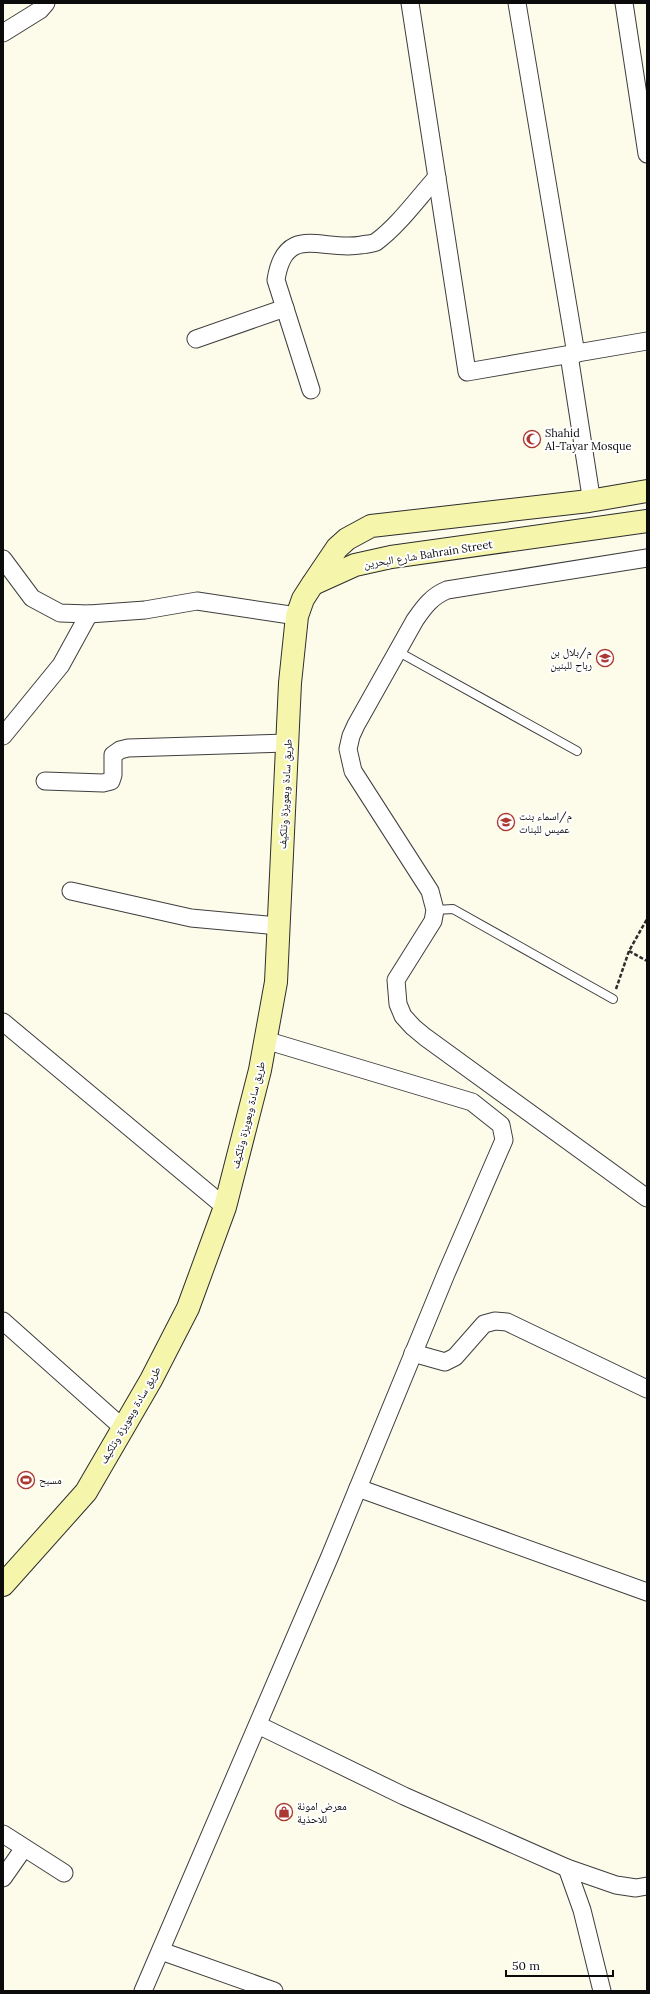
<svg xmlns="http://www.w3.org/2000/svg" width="650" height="1994" viewBox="0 0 650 1994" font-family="Lora,'Noto Naskh Arabic',serif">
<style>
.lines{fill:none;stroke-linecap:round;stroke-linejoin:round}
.service-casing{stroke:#3e3e3e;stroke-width:10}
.minor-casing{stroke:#3e3e3e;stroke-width:19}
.secondary-casing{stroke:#2d2d2d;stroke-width:24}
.path{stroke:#2d2d2d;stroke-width:2.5;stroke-dasharray:4 2;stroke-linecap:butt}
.service{stroke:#fff;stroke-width:8}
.minor{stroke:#fff;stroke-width:17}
.secondary{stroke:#f6f5ac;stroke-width:22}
.labels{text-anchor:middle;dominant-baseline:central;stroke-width:4;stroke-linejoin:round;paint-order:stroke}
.poi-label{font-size:11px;fill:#0b0b0b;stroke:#fff;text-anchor:start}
.street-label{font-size:11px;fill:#0b0b0b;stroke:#fff}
</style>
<rect width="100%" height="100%" fill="#fdfbea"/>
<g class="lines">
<g class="service-casing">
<g id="service">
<polyline points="397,651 577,751"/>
<polyline points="435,910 453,909 613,999"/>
</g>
</g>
<g class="minor-casing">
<g id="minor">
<polyline points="410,3 467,372 647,341"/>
<polyline points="517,3 576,354"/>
<polyline points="624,3 647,154"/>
<polyline points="3,33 40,10 46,3"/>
<polyline points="196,339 285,308"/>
<polyline points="569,355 590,490 589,501"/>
<path d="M311,390l-35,-110c9,-58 47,-28 85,-35 5,-1 11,-1 15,-3 23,-17 42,-44 61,-65"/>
<path d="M647,558l-200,32c-15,6 -23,17 -32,30l-59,105 -5,11 -3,13 5,22 77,120 5,19 -2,11 -37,59 2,24 5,12 10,11 12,10 222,161"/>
<polyline points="3,559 32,598 60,613 89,614 145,610 197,601 297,616"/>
<polyline points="3,736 61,665 89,614"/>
<polyline points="45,781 103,783 111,781 113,775 113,755 120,750 128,748 287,743"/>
<polyline points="71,891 191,918 278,926"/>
<polyline points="3,1022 225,1207"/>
<polyline points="3,1321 123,1428"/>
<polyline points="413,1353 445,1362 455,1357 484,1324 495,1321 507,1322 647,1389"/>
<polyline points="358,1488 647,1592"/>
<polyline points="258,1725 404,1796 567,1868 616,1885 636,1888 647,1886"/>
<polyline points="3,1834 64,1873"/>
<polyline points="567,1868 582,1910 602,1991"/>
<polyline points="3,1878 24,1848"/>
<polyline points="161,1951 274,1991"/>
<polyline points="143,1991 330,1556 446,1274 504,1140 501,1125 472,1102 265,1040"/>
</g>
</g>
<g class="secondary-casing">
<g id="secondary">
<polyline points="313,584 355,565 391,557 647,521"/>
<polyline points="3,1585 86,1492 151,1380 188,1308 225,1207 260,1070 276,982 290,683 297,616 303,599 312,585 337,548 347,539 371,526 589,501 647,491"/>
</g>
</g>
<g class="path">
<polyline points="629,951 647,961"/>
<polyline points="616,989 629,951 647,919"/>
</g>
<use href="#service" class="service"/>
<use href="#minor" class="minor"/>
<use href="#secondary" class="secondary"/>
</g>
<defs>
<g id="mosque-ring" transform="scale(0.9)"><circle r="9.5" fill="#fff" stroke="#ab3932" stroke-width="1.5"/><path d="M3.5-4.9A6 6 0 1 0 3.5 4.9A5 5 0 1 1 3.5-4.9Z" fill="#ab3932"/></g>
<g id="school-ring" transform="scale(0.9)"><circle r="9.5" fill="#fff" stroke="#ab3932" stroke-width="1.5"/><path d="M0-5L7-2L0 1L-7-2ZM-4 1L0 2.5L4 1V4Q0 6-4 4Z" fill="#ab3932"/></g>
<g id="stadium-ring" transform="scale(0.9)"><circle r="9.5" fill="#fff" stroke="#ab3932" stroke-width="1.5"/><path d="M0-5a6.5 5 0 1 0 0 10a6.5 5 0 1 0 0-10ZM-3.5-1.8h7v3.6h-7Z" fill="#ab3932"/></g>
<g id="shop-ring" transform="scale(0.9)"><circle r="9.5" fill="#fff" stroke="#ab3932" stroke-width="1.5"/><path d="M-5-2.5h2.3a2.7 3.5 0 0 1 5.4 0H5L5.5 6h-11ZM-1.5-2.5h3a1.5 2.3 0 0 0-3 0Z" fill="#ab3932"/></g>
</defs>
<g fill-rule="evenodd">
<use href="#mosque-ring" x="532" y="439"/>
<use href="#school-ring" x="605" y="658"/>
<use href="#school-ring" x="506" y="822"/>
<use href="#stadium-ring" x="26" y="1480"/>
<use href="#shop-ring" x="284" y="1812"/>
</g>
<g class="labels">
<g class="poi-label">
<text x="545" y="433">Shahid<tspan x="545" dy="13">Al-Tayar Mosque</tspan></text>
<text x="592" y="652" text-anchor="end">م/بلال بن<tspan x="592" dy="13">رباح للبنين</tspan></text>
<text x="519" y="816">م/اسماء بنت<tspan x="519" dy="13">عميس للبنات</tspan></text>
<text x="39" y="1480">مسبح</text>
<text x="297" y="1806">معرض امونة<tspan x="297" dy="13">للاحذية</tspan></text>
</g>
<g class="street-label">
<text transform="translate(428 554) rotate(-9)">شارع البحرين Bahrain Street</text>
<text transform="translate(285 794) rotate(-87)">طريق سادة وبعويزة وتلكيف</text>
<text transform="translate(248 1115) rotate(-76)">طريق سادة وبعويزة وتلكيف</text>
<text transform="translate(130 1415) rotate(-60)">طريق سادة وبعويزة وتلكيف</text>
</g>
</g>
<rect width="650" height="1994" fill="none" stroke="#0b0b0b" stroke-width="8"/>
<path d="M506 1970v6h107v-6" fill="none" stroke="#0b0b0b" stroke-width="2"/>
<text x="512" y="1970" font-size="12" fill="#0b0b0b" stroke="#ffffff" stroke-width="3" paint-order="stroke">50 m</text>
</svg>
